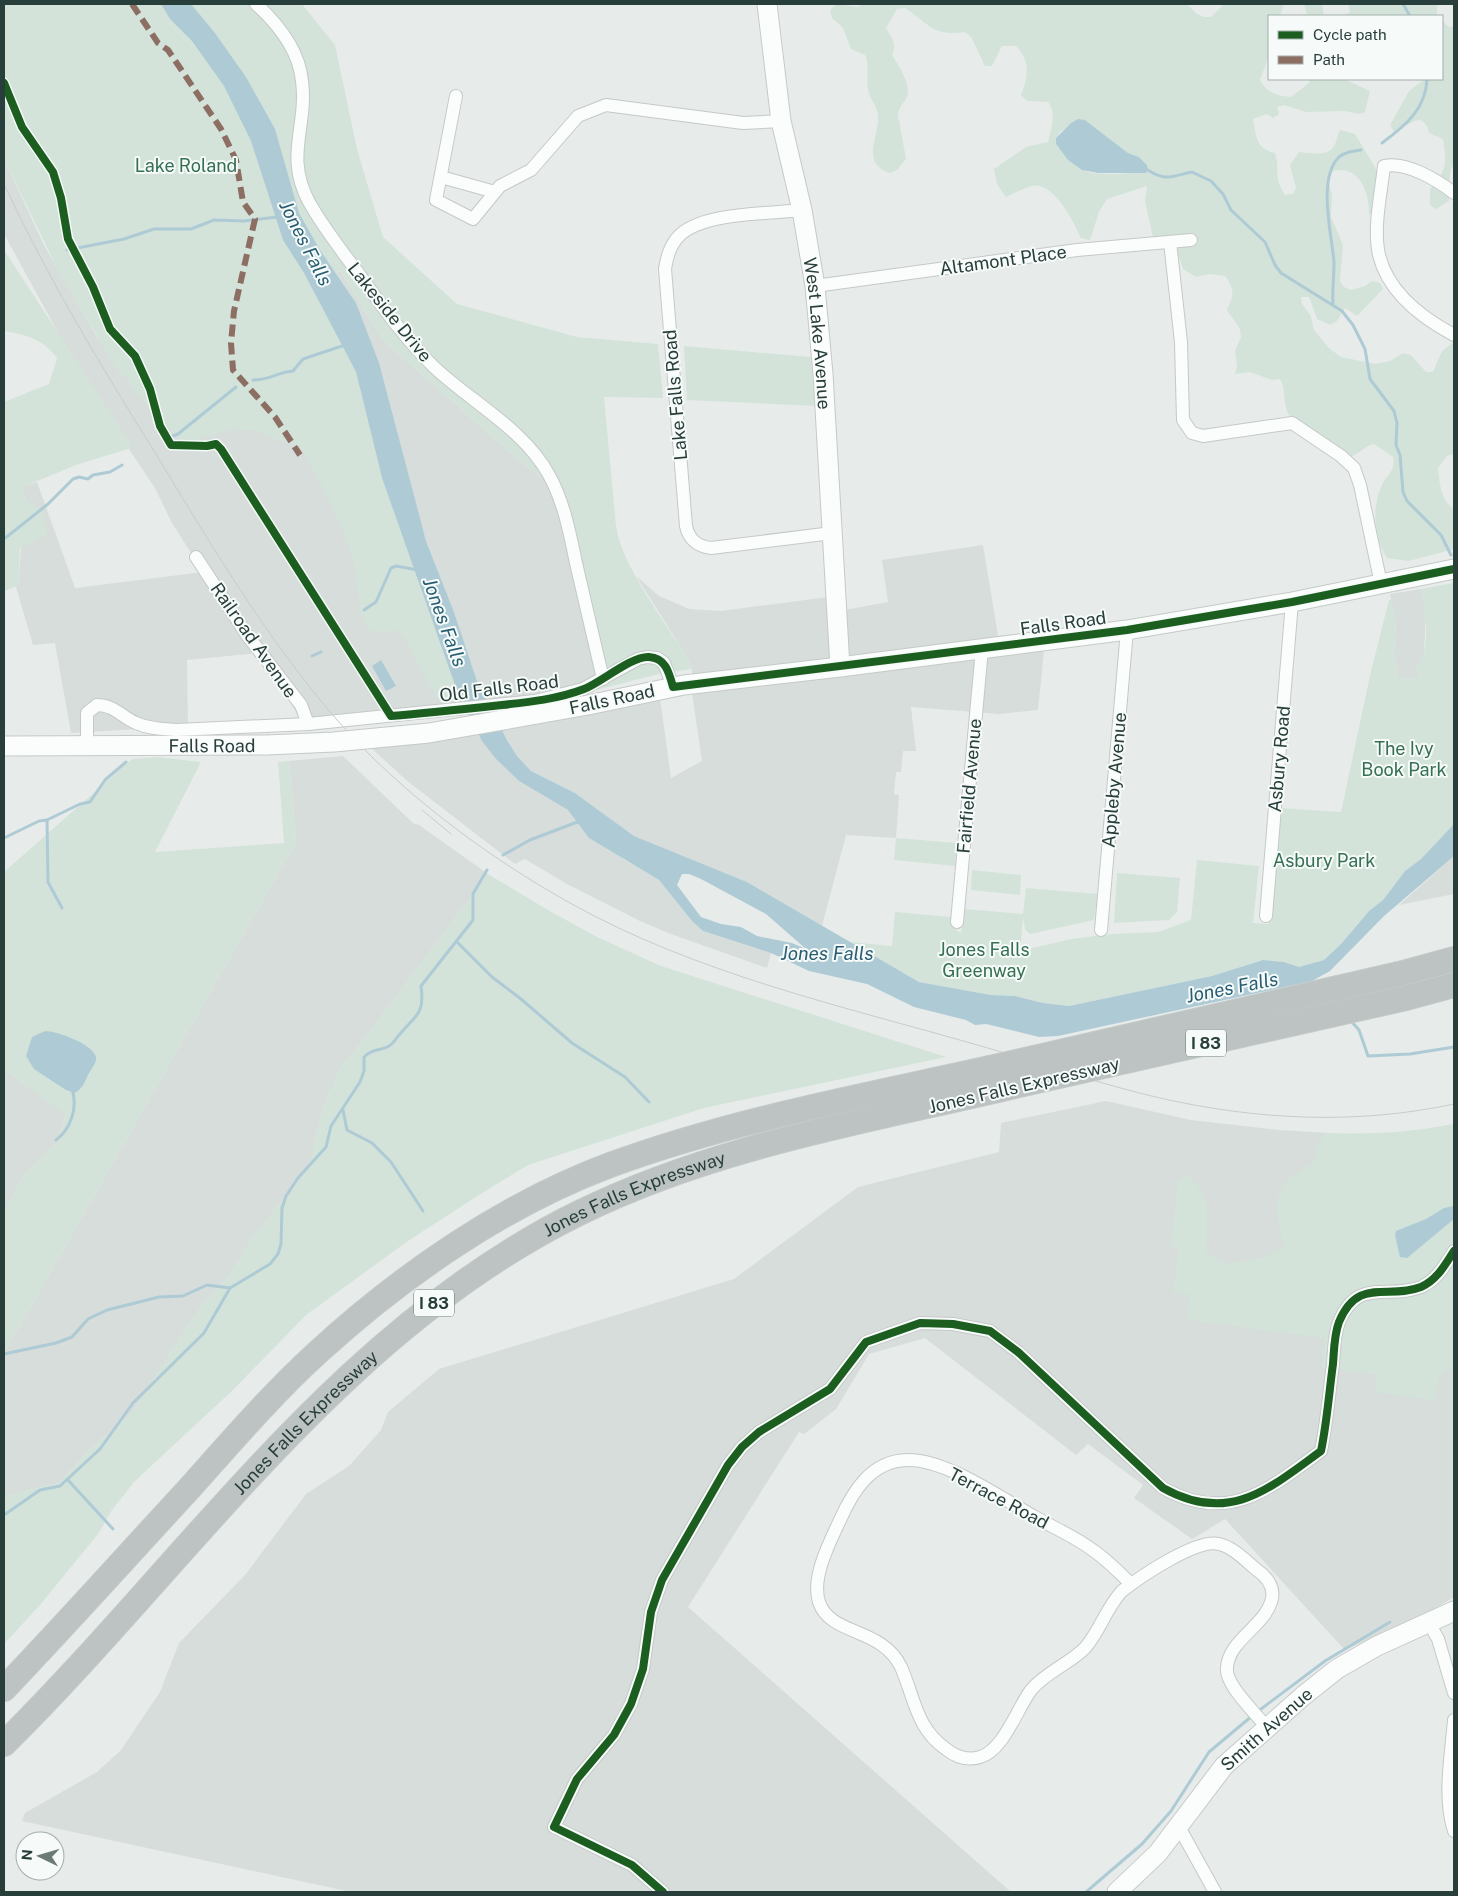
<svg xmlns="http://www.w3.org/2000/svg" width="1458" height="1896" viewBox="0 0 1458 1896" font-family="'Public Sans',sans-serif">
<style>
.built{fill:#d6ddda}
.green{fill:#d3e3da;fill-rule:evenodd}
.water{fill:#aecbd5;fill-rule:evenodd}
.lines{fill:none;stroke-linecap:round;stroke-linejoin:round}
.stream{stroke:#aecbd5;stroke-width:3}
.street-casing{stroke:#c4c9c7;stroke-width:14}
.secondary-casing{stroke:#c5cac8;stroke-width:21}
.highway-casing{stroke:#c3cac9;stroke-width:26}
.street{stroke:#fbfcfc;stroke-width:12}
.secondary{stroke:#fbfcfc;stroke-width:19}
.highway{stroke:#bcc3c2;stroke-width:24}
.tram{stroke:#c8cccb;stroke-width:1}
.secondary-bridge-casing{stroke:#c5cac8;stroke-width:21;stroke-linecap:butt}
.highway-bridge-casing{stroke:#c3cac9;stroke-width:26;stroke-linecap:butt}
.secondary-bridge{stroke:#fbfcfc;stroke-width:19}
.highway-bridge{stroke:#bcc3c2;stroke-width:24}
.quiet{stroke:#8d6e63;stroke-width:6;stroke-dasharray:12 6;stroke-linecap:butt}
.cycleway-casing{stroke:#f6faf9;stroke-width:11}
.cycleway{stroke:#1b5e20;stroke-width:8}
.labels{text-anchor:middle;dominant-baseline:central;stroke-width:4;stroke-linejoin:round;paint-order:stroke}
.shield{fill:#f6faf9;stroke:#657673;stroke-width:1}
.shield-label{font-size:16px;font-weight:bold;fill:#273e3a}
.park-label{font-size:18px;fill:#357053;stroke:#f6faf9}
.street-label{font-size:18px;fill:#273e3a;stroke:#f6faf9}
.water-label{font-size:19px;font-style:italic;fill:#275e73;stroke:#f6faf9}
</style>
<rect width="100%" height="100%" fill="#e7ecea"/>
<g class="built">
<polygon points="4,159 44,245 99,340 311,285 455,685 464,703 300,718 258,653 187,660 188,726 71,733 55,643 33,645 16,587 18,586 25,500 23,487 37,482 75,588 203,572 172,523 155,488 90,391 4,234"/>
<polygon points="340,271 384,341 522,463 549,483 570,551 600,689 487,702 478,684 454,612 426,541 356,303 336,273"/>
<polygon points="983,545 998,636 1046,631 1038,710 999,714 911,707 916,751 903,751 901,772 896,772 894,794 899,795 896,838 846,835 822,926 747,882 634,836 575,793 531,771 517,756 501,729 660,698 671,778 702,761 692,693 692,669 689,660 636,576 659,596 689,609 721,611 828,597 845,610 888,602 882,560"/>
<polygon points="1421,589 1426,610 1424,655 1420,664 1417,664 1419,678 1398,679 1394,655 1396,623 1390,594"/>
<polygon points="478,732 496,759 519,781 568,810 623,859 659,880 692,921 703,931 771,953 767,968 668,933 640,921 567,884 525,859 515,864 406,780 368,745"/>
<polygon points="343,756 414,824 419,825 488,874 355,1051 343,1064 323,1107 310,1167 256,1233 229,1276 202,1305 132,1413 89,1450 59,1483 4,1496 4,1354 296,842 289,761"/>
<polygon points="1454,856 1454,894 1399,905"/>
<polygon points="4,1070 66,1113 59,1140 23,1177 4,1211"/>
<polygon points="1106,1101 1191,1120 1279,1130 1346,1134 1389,1133 1416,1131 1454,1124 1454,1597 1427,1613 1345,1650 1225,1519 1192,1539 1134,1498 1143,1485 1088,1444 1076,1455 925,1338 869,1354 836,1409 804,1434 799,1432 688,1607 1011,1892 351,1892 22,1821 25,1813 97,1772 121,1750 160,1692 179,1643 245,1575 306,1494 349,1466 381,1430 388,1412 439,1369 734,1279 858,1187 999,1152 1001,1123"/>
</g>
<g class="green">
<path d="M4,4h298l33,41 22,104 26,88 74,67 120,33 81,7 5,54 -59,-1 12,129c6,41 50,97 73,134l3,9 -29,4 -63,16 -30,-138 -21,-68 -27,-20 -138,-122 -44,-70 -29,15 45,86 26,106 81,223 -18,1 -8,-5 -34,-61 -8,-7 -11,4 -14,-3c-16,-21 -10,-47 -17,-71 -12,-40 -33,-76 -52,-113l-20,-4 -23,-11 -24,-2 -40,11 -15,-1 -48,-52 -7,-13 -3,2 -63,-106 -54,-111z"/>
<path d="M836,4l22,3 5,-3h324l10,10 7,3h7l13,-13h60l-4,12h-11v40l-9,24c7,13 17,16 31,17l18,-14 1,-4h34l26,12 -5,21 -6,2 -15,-3 -38,1 -22,-7 -7,2 2,7 -6,4 -6,-4 -14,5c3,17 3,30 22,34 6,18 -3,22 10,42l8,-1 3,-6 -6,-23 9,-13c11,1 29,5 35,-6 3,-5 3,-10 6,-16l15,4 20,33 5,14 -6,29 -5,5c1,-22 -10,-51 -36,-44l-5,9 4,15 -1,22 12,28 -3,36 4,6 7,3 14,-4 7,-5 8,2 3,6 -26,27 -12,-8 -8,13 -7,4 -13,-6 -8,-22h-8l1,7 9,12 3,14 15,18 12,9 34,7 15,-3 13,-8 8,2 15,17h7l9,-21 12,-9v112l-7,2 -9,12c2,16 2,31 16,41v40l-45,12 -22,-3c-13,-21 -16,-50 -5,-73 5,-11 14,-14 11,-28l-19,-13c-10,2 -15,11 -25,13l-60,-42c-7,-11 -2,-24 -9,-36l-8,1 -22,-8 -15,2 2,-8 -2,-15 6,-14 -1,-8 -13,-19c7,-15 8,-20 -2,-34l-15,-2 -14,3 -13,-8 -5,-15 -1,-19 -24,2 -8,-36 2,-15 -40,13 -8,13 -9,28 -9,-2c-7,-15 -27,-57 -49,-52 -8,2 -17,7 -26,11l-9,-13 -3,-15 32,-22 22,-5c3,-13 9,-29 0,-40l-21,-1 -6,-6c7,-17 10,-34 -5,-49h-14l-10,20h-7l-14,-29 -6,-5c-33,5 -35,-8 -60,-24l-8,1 -11,19c6,10 11,16 6,27 6,10 20,30 15,42 -4,7 -8,10 -9,18l8,44 -9,11 -7,3c-31,-10 -10,-38 -12,-58 -1,-9 -9,-17 -10,-26 -2,-11 2,-24 -3,-34l-14,-6 -8,-21 -11,-10 -2,-8zM1085,120l43,33 11,4 8,8 1,5c-12,4 -56,7 -67,-1 -9,-8 -17,-22 -25,-31l5,-7z"/>
<polygon points="1304,4 1322,4 1324,16 1307,16"/>
<polygon points="1348,4 1437,4 1437,16 1343,16 1350,12"/>
<path d="M1442,21l7,6 5,-1v136l-4,11 -1,28 -13,8 -6,-4v-16c17,-19 17,-25 13,-50l-14,-6 -2,-7 -6,-6 -7,1 -20,11 -4,-7 19,-34 16,-12h17z"/>
<path d="M4,250l125,191 2,7 -55,17 -53,22 2,13 17,10 5,24 -27,14 -2,38 -14,5v-189l45,-18 8,-26c-14,-19 -31,-23 -53,-27z"/>
<polygon points="684,346 811,357 815,406 687,400"/>
<path d="M1453,583h1v241l-33,35 -16,12 -22,29 -14,11 -28,33 -17,16 -11,4 -14,3 -15,-5 -21,-2 -51,16 -143,30 -26,-3 -28,-7 -24,-1 -72,-13 -70,-40 43,4 3,-34 56,5 4,12 6,4 3,-24 59,5 3,-26 72,6 -4,26 -64,14 -5,-5 -2,-11 -3,33 51,-12 41,-5 46,-2 33,-12 6,-60 62,6 -6,57 16,1 12,-116 60,4 30,-141 18,-71h3l4,23 -2,32 4,24 21,-1 -2,-14h3c10,-22 6,-52 1,-75z"/>
<polygon points="157,757 201,762 155,852 284,843 278,762 289,761 296,842 4,1354 4,1211 23,1177 59,1140 66,1114 4,1070 4,872 132,759"/>
<polygon points="896,838 957,843 955,866 894,860"/>
<polygon points="972,870 1021,875 1020,895 971,890"/>
<polygon points="1117,873 1180,878 1177,912 1169,920 1114,923"/>
<polygon points="488,874 548,910 597,937 661,966 946,1057 704,1108 528,1165 479,1195 408,1241 306,1315 233,1390 135,1481 112,1510 98,1534 40,1605 4,1644 4,1496 59,1483 89,1450 132,1413 202,1305 229,1276 256,1233 310,1167 323,1107 343,1064 355,1051"/>
<path d="M1454,1124v242l-15,11 -4,23 -60,-8 1,-18 -54,-6 3,-30 -138,-18 3,-26 -17,-2 6,-45 -8,-1 7,-64 8,-7c28,18 21,49 19,78l21,11 36,-6 22,-11c-10,-41 -14,-64 29,-83l4,-16 9,-15c44,2 86,-1 128,-9z"/>
</g>
<g class="water">
<path d="M161,4h30l24,29 31,44 29,52 24,84 21,37 36,53 23,60 47,178 28,71 24,72 29,56 10,16 14,15 44,22 59,43 113,46 172,100 72,13 24,1 28,7 26,3 143,-30 51,-16 21,2 15,5 25,-7 17,-16 28,-33 14,-11 22,-29 16,-12 33,-35v32l-70,60 -54,55 -18,10 -254,55 -19,1 -53,-13 -11,1 -9,-5 -52,-13 -47,-23 -58,-13 -38,-18 -68,-22 -11,-10 -33,-41 -70,-42 -21,-28 -49,-29 -23,-22 -14,-18 -27,-56 -73,-207 -26,-106 -52,-99 -21,-33 -32,-99 -27,-55 -32,-45 -22,-22zM682,874h7l12,5 65,35 40,35 -14,-6 -35,-7 -16,-9 -20,-3 -20,-7 -24,-32z"/>
<polygon points="1078,119 1085,120 1128,153 1139,157 1147,165 1148,170 1146,173 1098,173 1082,170 1068,160 1056,144 1056,138 1071,123"/>
<polygon points="381,660 396,686 386,691 372,666"/>
<path d="M45,1031c12,0 48,13 51,26 1,6 -5,12 -8,18 -4,8 -5,13 -13,18l-9,-3 -32,-21 -8,-13 6,-19z"/>
<polygon points="1454,1206 1454,1219 1407,1258 1400,1257 1395,1235 1396,1231 1426,1219 1444,1208"/>
</g>
<g class="lines">
<g class="stream">
<polyline points="1403,4 1410,16"/>
<path d="M1382,143c23,-17 44,-34 45,-64"/>
<path d="M1148,170c18,12 24,6 44,2l19,9 12,13 8,16 34,32 10,23 6,8 61,38 11,14 12,24 5,30 24,32 3,12 -1,22 4,10 3,37 4,9 34,34 10,20"/>
<polyline points="67,250 124,239 154,229 191,229 214,220 244,221 277,217"/>
<path d="M1333,305c-1,-14 1,-28 1,-43 -2,-26 -17,-84 5,-105 6,-5 14,-6 22,-7"/>
<path d="M253,380c17,0 25,-8 40,-9l10,-12 42,-14"/>
<polyline points="168,438 178,434 236,387"/>
<polyline points="4,539 48,504 73,479 79,477 88,479 93,475 110,472 122,465"/>
<polyline points="364,610 376,602 391,568 396,566 418,570"/>
<polyline points="312,656 321,652"/>
<polyline points="47,820 48,882 62,908"/>
<polyline points="4,838 39,821 47,820 80,804 90,802 105,780 126,762"/>
<polyline points="503,855 530,840 580,821"/>
<polyline points="457,942 492,977 521,999 572,1043 625,1077 649,1102"/>
<polyline points="1351,1021 1359,1030 1368,1056 1410,1054 1454,1047"/>
<polyline points="343,1110 347,1130 372,1143 391,1162 423,1211"/>
<path d="M56,1140c15,-11 22,-33 16,-51"/>
<polyline points="4,1354 56,1343 72,1337 88,1319 107,1310 159,1297 183,1296 207,1285 230,1288"/>
<polyline points="67,1479 113,1529"/>
<path d="M4,1515l36,-25 20,-4 40,-37 33,-46 71,-70 26,-45 40,-24 8,-10 3,-10 1,-36 4,-12 12,-18 28,-31 5,-21 29,-44 4,-11v-14c8,-9 17,-6 25,-11 5,-3 7,-8 11,-12 16,-19 25,-20 21,-48l52,-66v-26l14,-24"/>
<polyline points="1257,1712 1325,1661 1390,1622"/>
<polyline points="1086,1892 1142,1844 1171,1811 1209,1752 1252,1716"/>
</g>
<g class="street-casing">
<g id="street">
<path d="M256,4c22,20 43,46 46,77 6,45 -18,75 7,121 14,25 32,48 50,72 23,32 46,65 75,93 37,35 90,62 115,108 15,27 21,59 27,88 9,39 18,78 27,116"/>
<polyline points="456,96 436,200 473,219 500,186 531,170 578,116 606,105 743,123 781,121"/>
<polyline points="441,177 495,192"/>
<path d="M1454,193c-17,-13 -48,-32 -70,-27 -3,28 -11,62 -5,89 9,37 43,63 75,80"/>
<path d="M802,210c-33,4 -96,2 -121,24 -11,10 -14,23 -16,35l21,257c3,14 11,20 25,22l121,-15"/>
<polyline points="1170,242 1181,342 1183,420 1192,433 1203,436 1292,423 1341,456 1354,468 1360,485 1381,584"/>
<polyline points="815,286 1077,250 1191,240"/>
<polyline points="196,557 247,635 301,705 308,724"/>
<path d="M87,746v-33l10,-8c17,0 25,12 39,18 13,6 27,6 40,7l132,-6 227,-23 48,-12 55,-30 9,-2 10,1 7,5 9,24"/>
<polyline points="1266,916 1292,602"/>
<polyline points="957,922 982,649"/>
<polyline points="1101,930 1127,630"/>
<path d="M1131,1584c-12,-12 -24,-24 -37,-33 -18,-14 -40,-23 -59,-34 -34,-19 -89,-58 -128,-57 -36,1 -54,31 -67,60 -10,22 -29,57 -21,82 11,34 63,25 82,65 14,32 15,61 45,82 10,8 21,12 34,8 23,-6 37,-48 51,-67 15,-18 38,-26 54,-42 15,-17 21,-40 37,-57 18,-14 75,-53 97,-47 14,3 27,17 38,26 10,7 19,18 14,32 -7,24 -43,39 -44,66 -2,17 29,45 39,59"/>
<polyline points="1429,1623 1438,1639 1454,1693"/>
<path d="M1454,1720c-3,37 -11,76 0,111"/>
<polyline points="1179,1827 1215,1892"/>
<path d="M663,1892l-31,-27 -78,-38 23,-48 37,-44 17,-31 12,-35 8,-57 11,-32 66,-115 14,-18 17,-15 71,-43 36,-47 54,-19 33,1 37,7 28,21 145,136c66,37 106,1 158,-37 6,-29 8,-58 12,-87 1,-13 1,-29 6,-42 19,-46 49,-22 82,-35 16,-7 24,-22 33,-36"/>
</g>
</g>
<g class="secondary-casing">
<g id="secondary">
<path id="s1" d="M767,4l14,117 21,89 13,76 8,88 17,293"/>
<polyline points="588,705 684,685 840,667 1127,630 1292,602 1454,569"/>
<path id="s2" d="M4,746l263,-1"/>
<path id="s3" d="M1117,1892l41,-39 66,-87 79,-70 34,-27 40,-23 77,-35"/>
</g>
</g>
<g class="highway-casing">
<g id="highway">
<polyline points="1399,974 1454,959"/>
<polyline points="1406,998 1454,985"/>
<path d="M4,1689c62,-65 122,-132 183,-198 42,-47 84,-96 130,-138 84,-77 186,-148 293,-188 128,-47 265,-71 398,-101"/>
<path id="s4" d="M4,1744c185,-183 335,-413 575,-531 134,-66 283,-91 427,-125"/>
</g>
</g>
<use href="#street" class="street"/>
<use href="#secondary" class="secondary"/>
<use href="#highway" class="highway"/>
<g class="tram">
<path d="M4,184c43,93 96,180 150,267 56,92 112,187 183,269 63,72 149,136 233,183 127,71 272,103 411,143 59,17 118,38 179,52 97,22 196,27 294,6"/>
<polyline points="422,810 451,834"/>
</g>
<g class="secondary-bridge-casing">
<polyline id="secondary-bridge" points="267,745 334,742 429,733 588,705"/>
</g>
<g class="highway-bridge-casing">
<g id="highway-bridge">
<polyline points="1008,1064 1399,974"/>
<polyline points="1006,1088 1406,998"/>
</g>
</g>
<use href="#secondary-bridge" class="secondary-bridge"/>
<use href="#highway-bridge" class="highway-bridge"/>
<polyline class="quiet" points="132,4 158,43 168,50 221,129 236,160 243,202 255,219 234,311 231,343 233,370 275,417 300,455"/>
<g class="cycleway-casing">
<g id="cycleway">
<path d="M4,83l18,44 31,45 8,26 7,41 25,48 17,42 25,27 15,33 10,37 11,19 36,1 9,-2 5,5 170,267c37,-3 74,-7 111,-11 28,-3 56,-6 82,-16 18,-7 47,-33 65,-32 17,1 20,16 24,30l454,-57 165,-28 162,-33"/>
<path d="M663,1892l-31,-27 -78,-38 23,-48 37,-44 17,-31 12,-35 8,-57 11,-32 66,-115 14,-18 17,-15 71,-43 36,-47 54,-19 33,1 37,7 28,21 145,136c66,37 106,1 158,-37 6,-29 8,-58 12,-87 1,-13 1,-29 6,-42 19,-46 49,-22 82,-35 16,-7 24,-22 33,-36"/>
</g>
</g>
<use href="#cycleway" class="cycleway"/>
</g>
<g class="labels">
<g class="shield">
<rect x="1186" y="1029.5" width="40" height="27" rx="4"/>
<rect x="414" y="1289.5" width="40" height="27" rx="4"/>
</g>
<g class="shield-label">
<text x="1206" y="1043">I 83</text>
<text x="434" y="1303">I 83</text>
</g>
<g class="park-label">
<text x="186" y="165">Lake Roland</text>
<text x="1404" y="748">The Ivy<tspan x="1404" dy="21">Book Park</tspan></text>
<text x="1324" y="860">Asbury Park</text>
<text x="984" y="949">Jones Falls<tspan x="984" dy="21">Greenway</tspan></text>
</g>
<g class="street-label">
<text transform="translate(1003 260) rotate(-8)">Altamont Place</text>
<text transform="translate(390 312) rotate(51)">Lakeside Drive</text>
<text stroke="none"><textPath href="#s1" startOffset="334">West Lake Avenue</textPath></text>
<text transform="translate(675 395) rotate(-95)">Lake Falls Road</text>
<text transform="translate(1063 623) rotate(-8)">Falls Road</text>
<text transform="translate(254 640) rotate(55)">Railroad Avenue</text>
<text transform="translate(499 688) rotate(-7)">Old Falls Road</text>
<text transform="translate(612 699) rotate(-12)">Falls Road</text>
<text stroke="none"><textPath href="#s2" startOffset="208">Falls Road</textPath></text>
<text transform="translate(1279 759) rotate(-85)">Asbury Road</text>
<text transform="translate(1114 780) rotate(-85)">Appleby Avenue</text>
<text transform="translate(969 786) rotate(-85)">Fairfield Avenue</text>
<text transform="translate(1024 1085) rotate(-13)">Jones Falls Expressway</text>
<text stroke="none"><textPath href="#s4" startOffset="846">Jones Falls Expressway</textPath></text>
<text stroke="none"><textPath href="#s4" startOffset="441">Jones Falls Expressway</textPath></text>
<text transform="translate(999 1498) rotate(28)">Terrace Road</text>
<text stroke="none"><textPath href="#s3" startOffset="222">Smith Avenue</textPath></text>
</g>
<g class="water-label">
<text transform="translate(306 243) rotate(63)">Jones Falls</text>
<text transform="translate(445 622) rotate(70)">Jones Falls</text>
<text x="827" y="953">Jones Falls</text>
<text transform="translate(1232 987) rotate(-11)">Jones Falls</text>
</g>
</g>
<rect width="1458" height="1896" fill="none" stroke="#273e3a" stroke-width="10"/>
<rect x="1268" y="15" width="175" height="65" fill="#f6faf9" stroke="#a3afad"/>
<rect x="1278" y="31" width="25" height="8" fill="#1b5e20" stroke="#a3afad"/>
<text x="1313" y="40" font-size="15" fill="#273e3a">Cycle path</text>
<rect x="1278" y="56" width="25" height="8" fill="#8d6e63" stroke="#a3afad"/>
<text x="1313" y="65" font-size="15" fill="#273e3a">Path</text>
<g transform="translate(40 1856) rotate(275)"><circle r="24" fill="#f6faf9" stroke="#a3afad"/>
<path d="M0-4L9 19L0 12L-9 19Z" fill="#6a7b78"/>
<text y="-8" font-size="14" font-weight="bold" text-anchor="middle" fill="#273e3a">N</text>
</g>
</svg>
